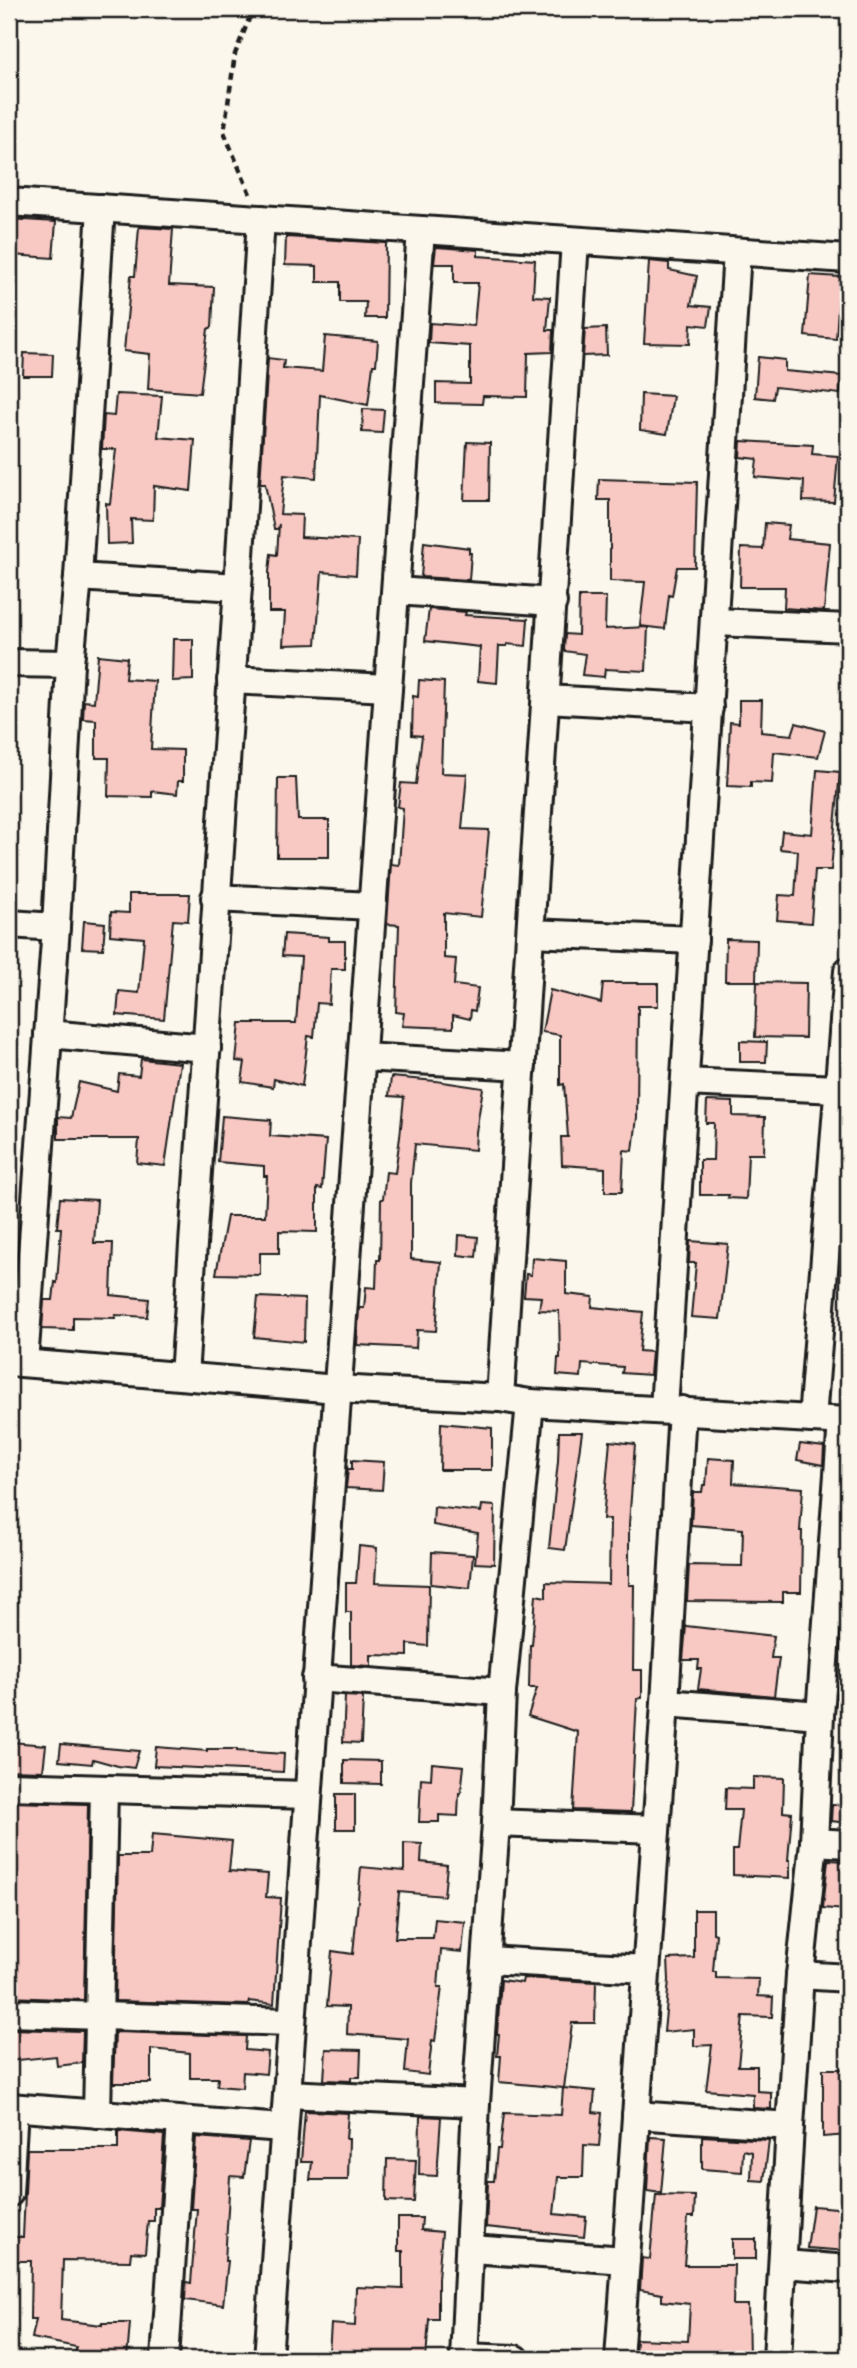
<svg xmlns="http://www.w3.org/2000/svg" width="857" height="2368" viewBox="0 0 857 2368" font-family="Dekko,sans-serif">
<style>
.building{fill:#f8c8c3;stroke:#1c1c1c;stroke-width:2}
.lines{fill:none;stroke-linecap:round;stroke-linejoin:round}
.minor-casing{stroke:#1c1c1c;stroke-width:32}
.path{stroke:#1c1c1c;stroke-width:4.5;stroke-dasharray:7 5;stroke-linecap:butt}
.minor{stroke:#fbf7ec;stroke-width:26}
</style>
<rect width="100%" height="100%" fill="#fbf7ec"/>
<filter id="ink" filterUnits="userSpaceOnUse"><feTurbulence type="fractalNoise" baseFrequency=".0143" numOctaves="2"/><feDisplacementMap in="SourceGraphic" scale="14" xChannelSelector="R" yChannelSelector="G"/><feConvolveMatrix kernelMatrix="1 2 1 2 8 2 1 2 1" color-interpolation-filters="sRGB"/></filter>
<g filter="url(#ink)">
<g class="building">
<polygon points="9,219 56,222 53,258 12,255 12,247 9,247"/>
<polygon points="139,227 173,229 169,285 214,287 212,327 208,329 200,393 148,389 150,354 124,351 131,276 135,276"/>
<polygon points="286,237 386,243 385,318 365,318 366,302 340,302 340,282 317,282 317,266 285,265"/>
<polygon points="436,247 478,250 478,256 535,260 533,296 550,297 547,330 553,330 552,352 528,353 527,397 483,396 482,404 436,403 436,383 470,384 470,346 429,343 430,323 474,326 478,283 454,283 454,264 434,264"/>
<polygon points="649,261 669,263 669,270 697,276 691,305 711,307 708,326 691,324 690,344 644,343"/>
<polygon points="810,275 840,277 836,339 805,336"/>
<polygon points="606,328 607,355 583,356 585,329"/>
<polygon points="325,336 378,341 376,365 373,365 368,405 320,395 316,478 284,475 280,514 302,515 301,537 358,540 356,575 322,572 316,644 283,645 285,612 269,612 269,572 271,554 277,555 279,524 278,529 274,529 265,484 260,484 268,358 284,360 283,368 322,371"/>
<polygon points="24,353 53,354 52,376 23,376"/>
<polygon points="758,357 785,360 785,371 842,376 840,394 775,387 773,399 755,397"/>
<polygon points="116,394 162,396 158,437 195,440 191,491 154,486 153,520 131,519 132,543 107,544 106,503 110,504 116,449 102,449 104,415 114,416"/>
<polygon points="641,394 673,396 667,434 640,430"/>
<polygon points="363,409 384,410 382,433 362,432"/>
<polygon points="741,441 813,445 812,454 838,456 834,502 803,501 804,481 755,477 757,459 740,457"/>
<polygon points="467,442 490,443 489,500 464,500"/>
<polygon points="599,479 697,482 695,567 677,567 672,596 669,595 665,629 640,626 645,582 610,581 610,500 598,500"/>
<polygon points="765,523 789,525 787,539 830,543 824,611 784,608 785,587 740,587 741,548 763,549"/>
<polygon points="424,542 469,548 469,553 471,553 469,580 421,577"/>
<polygon points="579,597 606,597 605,629 648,627 646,671 605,669 604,677 582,675 585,654 564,651 565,634 578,635"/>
<polygon points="429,609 466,612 465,615 528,619 526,646 507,644 507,646 499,646 497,683 478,681 480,647 425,641"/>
<polygon points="173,639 193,639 193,680 172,681"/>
<polygon points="98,655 127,658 125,679 155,681 151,749 183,750 183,781 178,781 177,794 152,791 152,797 108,796 109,758 96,758 96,720 83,719 84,701 94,702"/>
<polygon points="419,680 444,682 441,773 467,774 462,829 489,830 481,917 444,913 444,958 456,959 454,985 478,988 475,1011 471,1010 470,1019 453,1015 453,1028 402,1026 404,1013 396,1012 399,925 387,924 391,864 399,865 403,808 398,807 401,783 416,784 422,736 412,735 413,696 418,697"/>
<polygon points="739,700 762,700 761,732 792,735 796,723 825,731 818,757 774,752 772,783 751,782 751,787 727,786 730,722 739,723"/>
<polygon points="817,770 840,772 831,870 815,870 811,923 777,920 779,895 795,896 798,851 780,849 782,831 812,834"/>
<polygon points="278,778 296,778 298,820 329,820 329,857 277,857"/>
<polygon points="129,894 190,894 188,921 173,920 164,1019 117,1015 119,991 139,993 144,938 110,935 111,912 129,913"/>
<polygon points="84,921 105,923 103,949 82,948"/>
<polygon points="284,934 329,937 329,941 345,941 345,969 331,969 329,1004 317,1003 314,1037 308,1036 302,1086 274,1079 273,1087 242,1082 245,1062 236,1061 240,1023 296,1023 301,957 282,956"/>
<polygon points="726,939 757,940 756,981 725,981"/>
<polygon points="757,982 806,983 805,1038 755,1037"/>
<polygon points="603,983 658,983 658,1006 638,1006 637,1117 633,1151 624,1150 622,1192 605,1192 605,1168 562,1165 561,1137 568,1137 564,1084 560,1085 560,1035 542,1032 550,990 601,1003"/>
<polygon points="740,1041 767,1042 766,1062 740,1062"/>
<polygon points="141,1059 180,1063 165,1166 137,1163 139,1139 58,1139 58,1117 71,1118 79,1082 117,1091 119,1074 139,1076"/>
<polygon points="391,1077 436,1081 483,1088 476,1132 475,1150 415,1144 411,1183 411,1259 441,1262 436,1331 417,1330 416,1348 357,1345 359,1308 364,1308 366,1287 376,1288 377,1260 380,1260 381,1199 383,1199 386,1172 395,1173 400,1137 404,1097 389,1096"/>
<polygon points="707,1101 733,1102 733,1116 765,1117 764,1154 748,1154 746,1199 728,1198 729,1195 700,1195 700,1160 713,1160 714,1123 706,1123"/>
<polygon points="222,1116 271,1120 270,1136 326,1140 322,1189 317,1188 317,1232 279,1231 279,1253 260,1253 260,1275 216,1274 227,1216 265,1216 267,1176 264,1176 264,1166 218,1162"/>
<polygon points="60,1198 97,1200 94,1243 113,1243 111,1295 149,1299 147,1317 115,1315 115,1318 73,1317 73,1330 42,1329 44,1300 53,1300 55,1282 57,1283 61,1228 57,1228"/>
<polygon points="459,1235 478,1237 476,1257 458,1255"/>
<polygon points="690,1241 728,1244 720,1319 691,1317 696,1263 689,1263"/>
<polygon points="532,1258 566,1261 566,1294 593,1297 592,1307 643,1312 639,1351 652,1352 650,1375 622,1373 623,1367 582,1364 581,1377 557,1375 558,1358 560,1358 559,1311 539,1310 541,1297 524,1296 526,1274 531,1275"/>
<polygon points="258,1297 305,1299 304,1342 254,1337"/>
<polygon points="441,1423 492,1428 492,1470 440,1470"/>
<polygon points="559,1432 582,1432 565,1550 549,1548 558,1461"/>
<polygon points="610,1441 635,1444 629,1524 629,1585 634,1585 633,1670 642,1670 642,1698 637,1699 631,1812 573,1810 578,1732 528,1716 537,1688 529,1688 530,1645 532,1645 536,1595 546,1597 546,1582 609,1584 610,1519 603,1519"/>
<polygon points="800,1444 824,1447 823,1465 797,1460"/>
<polygon points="708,1458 734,1460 733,1483 803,1488 800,1531 802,1531 801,1592 783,1592 783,1602 687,1601 689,1565 742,1566 743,1529 691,1525 693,1492 702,1492 703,1485 706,1485"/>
<polygon points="352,1460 384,1462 382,1490 346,1488 348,1469 352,1469"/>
<polygon points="482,1505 495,1506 494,1564 475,1563 478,1533 433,1525 434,1507 481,1512"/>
<polygon points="359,1546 377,1548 375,1583 429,1585 428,1646 408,1644 408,1656 371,1655 371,1666 351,1665 351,1612 346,1612 346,1583 356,1583"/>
<polygon points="432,1552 473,1555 470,1588 431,1584"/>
<polygon points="686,1626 774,1636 771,1658 779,1658 774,1696 698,1689 701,1669 698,1669 699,1660 683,1660"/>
<polygon points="345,1696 363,1697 361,1743 343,1742"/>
<polygon points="11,1742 46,1745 43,1771 9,1770"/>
<polygon points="61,1744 94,1747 139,1751 134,1768 118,1766 93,1759 92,1764 59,1761"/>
<polygon points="156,1747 207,1751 207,1749 237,1749 237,1751 284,1754 283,1772 154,1766"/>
<polygon points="344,1760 381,1761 381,1784 344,1783"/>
<polygon points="432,1763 464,1766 461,1793 459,1793 458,1816 439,1815 439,1822 419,1822 421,1778 431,1779"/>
<polygon points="753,1777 784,1778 783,1812 792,1813 788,1860 790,1860 790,1878 733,1875 733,1850 737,1850 741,1810 725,1810 726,1788 753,1789"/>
<rect x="336" y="1794" width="19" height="35"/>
<polygon points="9,1802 88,1804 84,2000 9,1997"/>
<polygon points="832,1804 848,1806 848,1823 831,1821"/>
<polygon points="152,1834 232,1841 229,1871 268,1874 266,1897 281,1898 274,2004 249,2001 248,2005 115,2001 118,1856 150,1856"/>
<polygon points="404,1843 422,1844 421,1862 447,1865 444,1896 399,1892 395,1938 433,1938 435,1919 465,1922 462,1952 441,1950 438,1987 442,1987 435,2041 432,2040 428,2075 405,2072 408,2039 347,2034 348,2007 327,2006 332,1951 353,1954 361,1867 404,1871"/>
<polygon points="828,1860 848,1861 848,1900 846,1900 845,1910 823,1908"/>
<polygon points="694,1910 713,1910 713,1933 716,1934 713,1972 716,1972 716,1978 759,1979 758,1996 773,1997 772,2017 743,2016 738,2066 757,2066 757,2091 771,2092 771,2109 753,2108 753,2094 706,2090 712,2045 694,2046 694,2029 664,2032 669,1980 668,1959 694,1958"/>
<polygon points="523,1978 596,1982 595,2023 572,2023 564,2088 595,2091 593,2112 602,2113 599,2146 584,2145 583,2177 558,2177 554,2214 586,2217 584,2237 486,2227 488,2181 494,2181 497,2149 500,2149 504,2113 561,2115 563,2088 499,2082 501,2056 497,2056 499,2034 497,2034 501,1980 522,1983"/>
<polygon points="9,2029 83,2031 82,2063 57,2066 56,2056 9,2061"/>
<polygon points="115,2032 246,2036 245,2050 268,2052 266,2074 243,2072 242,2088 217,2086 218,2078 190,2078 190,2053 151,2049 151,2083 113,2083"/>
<polygon points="326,2049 361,2050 360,2077 351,2077 351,2081 324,2080"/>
<polygon points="823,2069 848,2069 848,2135 823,2137"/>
<polygon points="305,2111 348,2113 346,2139 349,2139 348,2180 310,2180 312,2162 301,2162"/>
<polygon points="420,2116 441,2117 437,2176 419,2175"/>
<polygon points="118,2131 164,2135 159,2208 154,2208 154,2221 148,2221 145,2253 131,2252 130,2261 63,2260 61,2320 102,2325 102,2323 130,2323 127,2359 76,2355 76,2347 32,2338 36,2319 30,2319 31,2261 13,2261 13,2237 23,2237 27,2149 118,2149"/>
<polygon points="702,2136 769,2140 764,2181 751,2180 752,2152 743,2150 742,2172 702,2169"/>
<polygon points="196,2137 249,2141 244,2177 230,2176 225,2261 228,2261 223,2305 185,2300 186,2282 191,2283 197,2209 191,2209"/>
<polygon points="650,2137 666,2138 661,2193 647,2191"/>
<polygon points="387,2159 416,2160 414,2202 386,2201"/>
<polygon points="656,2195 695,2196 694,2217 688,2217 684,2265 734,2265 733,2305 748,2305 749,2359 635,2359 636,2339 688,2341 690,2304 662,2301 662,2294 640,2290 642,2258 650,2259"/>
<polygon points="813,2206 848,2209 848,2251 807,2248"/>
<polygon points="398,2218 422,2218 421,2230 442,2232 438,2278 438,2319 429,2319 426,2359 380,2359 329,2354 331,2324 355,2326 356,2287 403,2289 403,2251 398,2251"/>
<rect x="732" y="2239" width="24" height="20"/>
</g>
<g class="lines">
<g class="minor-casing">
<g id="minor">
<polyline points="9,202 848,259"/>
<polyline points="78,577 238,587"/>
<polyline points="396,591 553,602"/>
<polyline points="715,622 848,628"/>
<polyline points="9,663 70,664"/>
<polyline points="231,680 388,688"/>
<polyline points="546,699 709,708"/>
<polyline points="215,898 371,906"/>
<polyline points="9,924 56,927"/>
<polyline points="531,933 694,940"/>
<polyline points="48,1034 207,1048"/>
<polyline points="362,1057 522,1066"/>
<polyline points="685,1082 838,1089"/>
<polyline points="9,1362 337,1389 500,1398 530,1403 848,1421"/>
<polyline points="24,1363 56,927 70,664 78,577 101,208"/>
<polyline points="184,1376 238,587 261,219"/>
<polyline points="500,1398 575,241"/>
<polyline points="664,1409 737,252"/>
<polyline points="812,1419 848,971"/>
<polyline points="316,1678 502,1692"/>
<polyline points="665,1703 820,1715"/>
<polyline points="9,1786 308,1795"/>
<polyline points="496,1823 656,1829"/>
<polyline points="814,1842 848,1844"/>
<polyline points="487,1960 646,1969"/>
<polyline points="800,1975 848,1978"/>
<polyline points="9,2013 291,2022"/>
<polyline points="287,2094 476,2103"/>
<polyline points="9,2107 283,2128"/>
<polyline points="97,2114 104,1789"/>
<polyline points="636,2115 790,2126"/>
<polyline points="9,2193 14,2107"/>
<polyline points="471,2249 626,2260"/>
<polyline points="784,2264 848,2269"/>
<polyline points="464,2357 515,2359"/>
<polyline points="165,2359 181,2121"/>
<polyline points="268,2359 421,230"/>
<polyline points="464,2359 476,2103 496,1823 502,1692 530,1403"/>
<polyline points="619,2359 665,1703 682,1410"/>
<polyline points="777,2359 790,2126 800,1975 814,1842 820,1715 842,1421"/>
</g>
</g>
<polyline class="path" points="250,194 224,132 235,54 253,9"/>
<use href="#minor" class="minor"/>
</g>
</g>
<rect width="857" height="2368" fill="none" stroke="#fbf7ec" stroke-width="35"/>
<rect x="18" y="18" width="822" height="2333" fill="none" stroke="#1c1c1c" stroke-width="2.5" filter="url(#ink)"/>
</svg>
